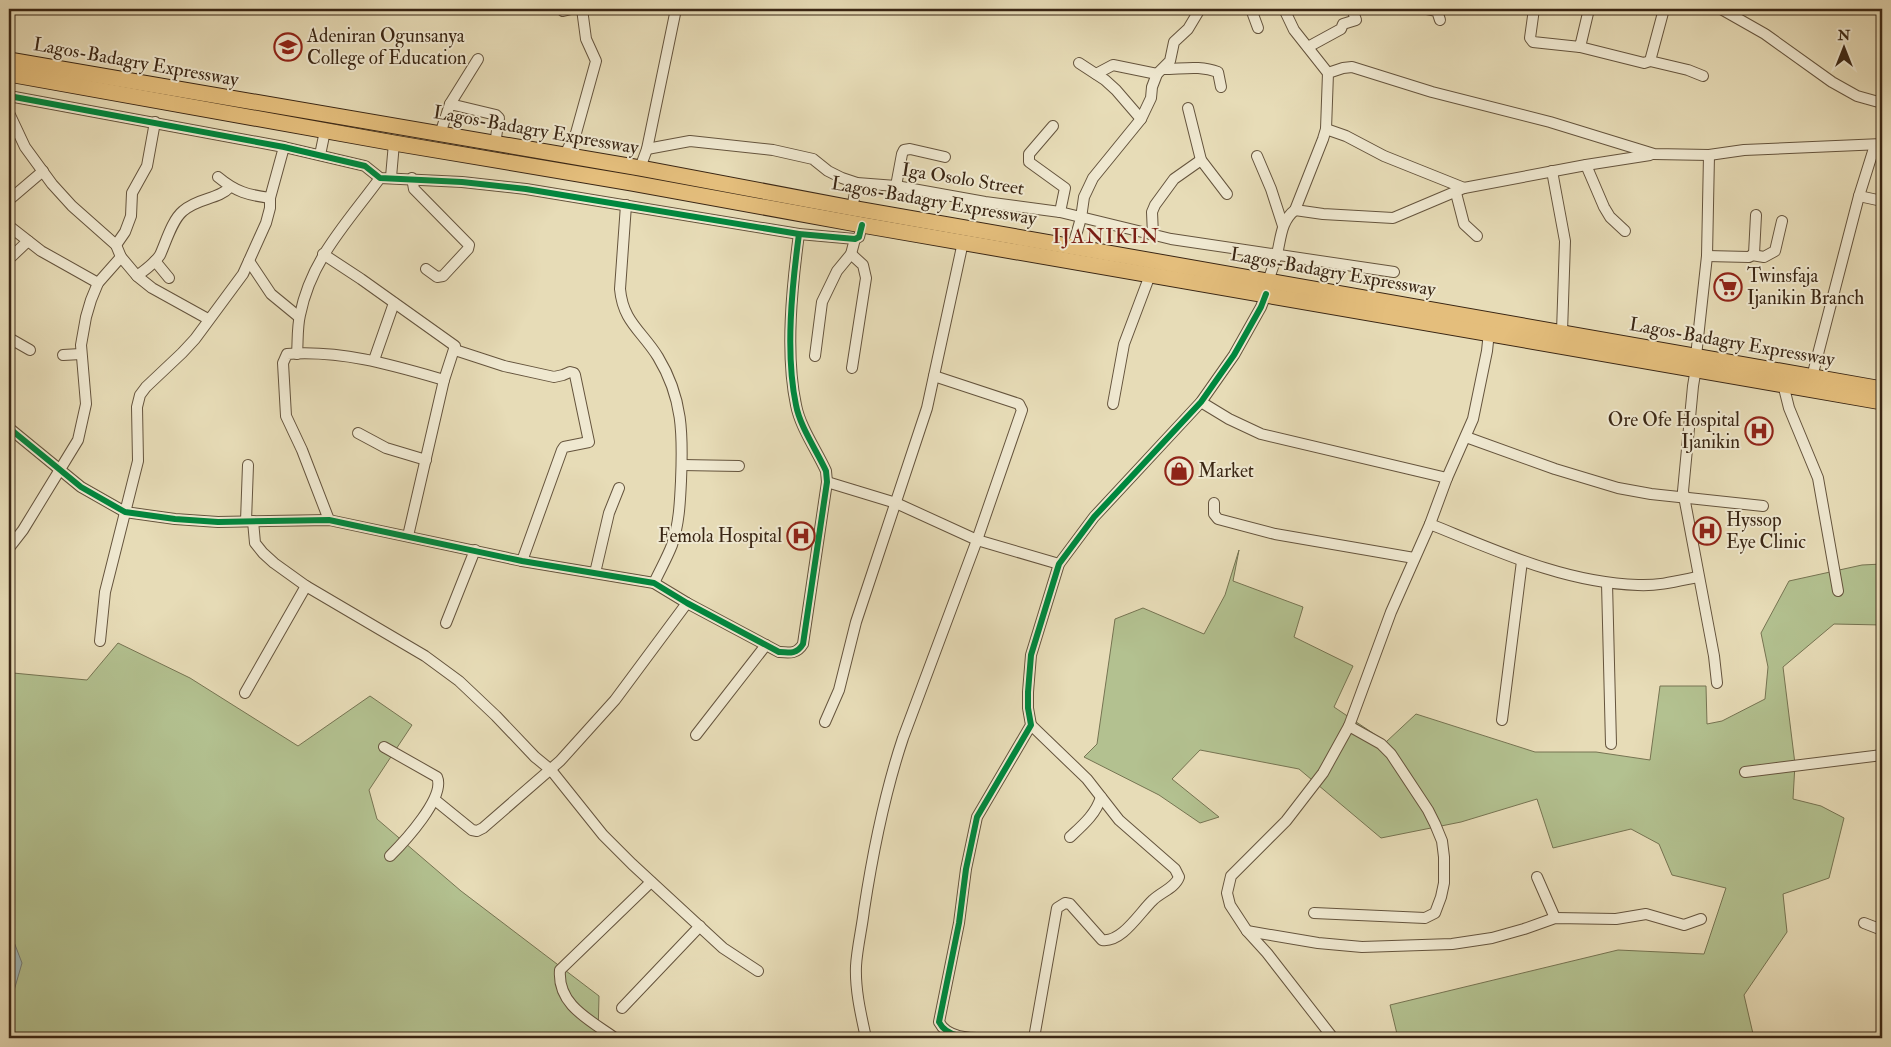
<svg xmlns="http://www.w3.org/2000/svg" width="1891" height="1047" viewBox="0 0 1891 1047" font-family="'IM FELL Double Pica',serif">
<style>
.green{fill:#b3c190;stroke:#767452}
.water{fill:#9db8ba;stroke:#757e78}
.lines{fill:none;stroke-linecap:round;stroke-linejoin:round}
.minor-casing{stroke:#65543d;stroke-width:12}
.highway-casing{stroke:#3a2614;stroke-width:17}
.minor{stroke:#efe8d0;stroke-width:10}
.highway{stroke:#e4be7c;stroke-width:15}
.cycleway-casing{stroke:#efe8d0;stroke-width:9}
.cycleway{stroke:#00873e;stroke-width:6}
.labels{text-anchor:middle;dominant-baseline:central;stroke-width:4;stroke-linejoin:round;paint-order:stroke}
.poi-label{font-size:19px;fill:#3a2614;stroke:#efe8d0;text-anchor:start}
.street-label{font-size:19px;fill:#3a2614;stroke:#efe8d0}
.quarter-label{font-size:21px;letter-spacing:1px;fill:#7a1f14;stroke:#efe8d0}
</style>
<rect width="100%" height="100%" fill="#e7dcb7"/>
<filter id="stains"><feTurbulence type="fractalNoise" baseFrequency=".004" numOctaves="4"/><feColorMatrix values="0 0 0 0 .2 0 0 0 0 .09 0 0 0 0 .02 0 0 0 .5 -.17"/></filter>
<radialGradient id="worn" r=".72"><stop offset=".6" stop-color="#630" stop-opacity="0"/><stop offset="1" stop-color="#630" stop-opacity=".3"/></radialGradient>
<g class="green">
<polygon points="1239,550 1233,581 1303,607 1294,637 1353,666 1334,707 1386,742 1416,714 1535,752 1596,752 1650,760 1660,686 1706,686 1707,724 1722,721 1765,699 1768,667 1761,633 1789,581 1862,565 1882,564 1882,625 1834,624 1783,667 1795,764 1793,799 1821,806 1844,818 1829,878 1783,894 1787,932 1744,995 1754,1038 1398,1038 1390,1005 1618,950 1704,954 1726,888 1672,875 1659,844 1631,829 1553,848 1537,799 1461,822 1381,838 1299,769 1200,750 1172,779 1219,817 1200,823 1159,795 1084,757 1097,744 1115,619 1143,608 1204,634 1225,595"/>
<polygon points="118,643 190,678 298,746 370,696 412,725 369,790 377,819 461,891 599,996 598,1036 601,1038 9,1038 9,1008 21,963 9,929 9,669 13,673 87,680"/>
</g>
<polygon class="water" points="9,929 22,963 9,1008"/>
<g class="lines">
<g class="minor-casing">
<g id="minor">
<polyline points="1251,9 1258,28"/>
<polyline points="1284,9 1294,30 1328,73"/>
<polyline points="1427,9 1437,11 1440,20"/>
<polyline points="1534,9 1530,38 1533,42 1580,47 1589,9"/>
<polyline points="1721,9 1765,34 1832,82 1857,96 1882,103"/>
<polyline points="563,11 571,9"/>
<polyline points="1308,47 1341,29 1343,24 1356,20 1352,9"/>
<polyline points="1580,47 1644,63 1650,61 1664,9"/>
<polyline points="1650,61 1688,70 1703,76"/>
<polyline points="1079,63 1105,80 1116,90 1141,119"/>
<path d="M1163,69c19,0 37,-4 55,3l3,15"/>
<polyline points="1096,74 1113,65 1157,74"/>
<polyline points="9,96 284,147 365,166 380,178 462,182 526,189 799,234 855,239 859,237 862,225"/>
<polyline points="450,104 478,59"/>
<polyline points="1188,108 1201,160 1227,194"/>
<polyline points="9,113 25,147 52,184 72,206 116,245 121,257 137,276 152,288 208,319"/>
<polyline points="1053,126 1029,154 1029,162 1065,188 1060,212"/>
<polyline points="1326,129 1346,136 1384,156 1464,188"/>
<polyline points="440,134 450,104 496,115 499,118 495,144"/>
<polyline points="647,149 690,141 773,150 813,159 828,171 842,178 857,183 896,186 985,202 1060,212 1171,239 1394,272"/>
<polyline points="320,155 325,131"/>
<polyline points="564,156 576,133 596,61 586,39 582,9"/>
<polyline points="1257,156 1271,189 1283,226"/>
<polyline points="1586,165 1604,207 1610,217 1625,231"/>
<polyline points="640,168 647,149 676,9"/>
<polyline points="1552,171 1565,241 1562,332"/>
<path d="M218,177c18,15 30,18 52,21"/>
<polyline points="391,177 394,143"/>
<polyline points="412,178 414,189 469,245 468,249 443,276 437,277 426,269"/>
<polyline points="896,186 902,154 904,150 910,149 945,157"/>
<polyline points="1456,193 1464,224 1477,236"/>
<polyline points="1859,196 1882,201"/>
<polyline points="9,200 43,171"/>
<path d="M626,205l-6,84c3,33 22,42 38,68 25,41 25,78 23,124 -1,22 -2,43 -9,64 -5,13 -12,25 -18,38"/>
<polyline points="852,208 857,183"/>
<polyline points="1295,210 1323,214 1393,218 1464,188 1586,165 1650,155"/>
<polyline points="9,226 41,251 98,283"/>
<polyline points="1153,235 1152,212 1155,205 1174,179 1201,160"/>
<polyline points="116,245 125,232 131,216 132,193 147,166 155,122"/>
<polyline points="1073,246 1081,218 1084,197 1093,178 1141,119 1151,98 1152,87 1157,74 1170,61 1174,42 1188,29 1200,9"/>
<polyline points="323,254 361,279 455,346 444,380 408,536"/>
<polyline points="851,254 863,265 866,278 852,368"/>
<polyline points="1752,255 1764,257 1775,251 1782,221"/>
<polyline points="1707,256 1749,257 1754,254 1756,215"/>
<polyline points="9,259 28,241"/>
<polyline points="155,261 169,278"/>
<polyline points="249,261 271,294 299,317"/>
<path d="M137,276c8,-6 18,-13 23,-21 6,-13 12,-35 23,-44 16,-14 35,-11 47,-24"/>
<path d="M1268,281c3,-9 7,-18 9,-27 4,-16 4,-33 18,-44l28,-71 3,-10 2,-56 15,-5 9,-1 80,25 118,30 104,32 55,1 35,-5 138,-6"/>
<polyline points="9,338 30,350"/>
<polyline points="455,350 504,366 554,377 563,375 570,372 574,373 575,375 589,442 564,447 562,450 522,561"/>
<path d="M297,354c1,-13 0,-26 3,-39 11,-56 47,-92 80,-137"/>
<polyline points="63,355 81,354"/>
<polyline points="815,356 822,302 837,271 851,254 855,239"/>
<polyline points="1696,356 1707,256 1709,155"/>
<polyline points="374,360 394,303"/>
<polyline points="1696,368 1693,386 1683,491 1714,656 1717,683"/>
<polyline points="1812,377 1859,196 1875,145"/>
<polyline points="1783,384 1789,408 1818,478 1838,591"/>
<polyline points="1201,402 1229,419 1261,434 1447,478"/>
<polyline points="1113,404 1124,344 1150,275"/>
<path d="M9,428l72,59 44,25 50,7 43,3 111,-2 193,41 132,22 33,20 92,49c11,1 18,2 24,-8l24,-162 -1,-11c-9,-20 -26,-44 -30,-66 -11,-52 -4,-119 3,-171"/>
<polyline points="358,433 386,448 426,460"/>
<polyline points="1466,437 1555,469 1618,488 1651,494 1763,506"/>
<polyline points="682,465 739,466"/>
<polyline points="827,482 896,503 977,540 1059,564"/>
<polyline points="1214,503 1214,514 1218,519 1275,534 1414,558"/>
<path d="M329,520l-27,-70 -16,-34 -3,-53 4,-9c55,-4 105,11 157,26"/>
<polyline points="246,521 248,465"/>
<polyline points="253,521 255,543 263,553 274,563 306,586 425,656 459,681 496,716 535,757 551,770 603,835 632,864 723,948 758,971"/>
<path d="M1430,524c67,27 135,59 208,61 21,1 40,-4 60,-8"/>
<polyline points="9,548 23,530 78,440 86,404 81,345 86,317 91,300 98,283 121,257"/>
<polyline points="595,573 609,513 619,488"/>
<polyline points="1607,583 1611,744"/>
<polyline points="446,623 475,550"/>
<polyline points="100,641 105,592 138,461 137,407 140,395 146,387 182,353 195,339 243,274 266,223 270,208 270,198 284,147"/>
<polyline points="245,693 306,586"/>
<polyline points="1502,720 1522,561"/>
<polyline points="825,722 839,690 856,622 927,408 963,242"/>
<path d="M1031,725l56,54 32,41 56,49 4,8c-4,11 -18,15 -26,23 -13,12 -31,43 -51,40l-32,-36 -5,-1 -8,5 -23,130"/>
<polyline points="696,735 766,645"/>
<path d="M384,747l53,30c9,20 -33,65 -47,79"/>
<polyline points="1745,772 1882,755"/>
<polyline points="435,800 472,830 477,831 483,828 560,761 615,700 687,603"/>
<path d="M1070,837c13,-12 26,-23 31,-40"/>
<polyline points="1537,877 1555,918"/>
<polyline points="1314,913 1425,918 1435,913 1441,897 1444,883 1444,857 1442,841 1435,824 1428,810 1391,754 1381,744 1349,726"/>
<polyline points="1864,923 1882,930"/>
<polyline points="1247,931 1318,943 1362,947 1452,944 1492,938 1524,929 1555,918 1616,919 1646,914 1684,925 1701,919"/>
<polyline points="622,1008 700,926"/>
<path d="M615,1038c-25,-18 -58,-33 -55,-68l91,-88"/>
<path d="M866,1038c-5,-23 -11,-48 -10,-72 1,-18 6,-38 8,-56 9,-59 20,-115 39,-172l74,-198 45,-130 -3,-6 -85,-28"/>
<path d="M985,1038c-16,0 -38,0 -46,-16l20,-99 7,-54 11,-52 54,-92 -3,-17v-16l3,-37 28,-91 35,-47 107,-115 33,-47 27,-48 5,-13"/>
<polyline points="1333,1038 1267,953 1247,931 1230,905 1227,893 1231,876 1286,821 1323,773 1349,726 1391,612 1430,524 1447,478 1473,419 1487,351 1489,332"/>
<polyline points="1882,1038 1882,1037"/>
</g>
</g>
<g class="highway-casing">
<g id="highway">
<polyline points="9,60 640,168 852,208 1882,389"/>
<polyline points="9,74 394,143 632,183 862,225 1882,402"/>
</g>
</g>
<use href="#minor" class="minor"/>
<use href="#highway" class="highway"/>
<g class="cycleway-casing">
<g id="cycleway">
<polyline points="9,96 284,147 365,166 380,178 462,182 526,189 799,234 855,239 859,237 862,225"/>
<path d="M9,428l72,59 44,25 50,7 43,3 111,-2 193,41 132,22 33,20 92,49c11,1 18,2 24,-8l24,-162 -1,-11c-9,-20 -26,-44 -30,-66 -11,-52 -4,-119 3,-171"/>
<path d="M985,1038c-16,0 -38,0 -46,-16l20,-99 7,-54 11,-52 54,-92 -3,-17v-16l3,-37 28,-91 35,-47 107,-115 33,-47 27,-48 5,-13"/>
</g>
</g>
<use href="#cycleway" class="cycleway"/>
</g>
<defs>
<g id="school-ring" transform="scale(1.4375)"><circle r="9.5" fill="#efe8d0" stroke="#8f2418" stroke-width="1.5"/><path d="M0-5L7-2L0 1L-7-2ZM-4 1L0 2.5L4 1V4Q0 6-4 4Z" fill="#8f2418"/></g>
<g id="supermarket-ring" transform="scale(1.4375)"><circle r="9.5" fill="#efe8d0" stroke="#8f2418" stroke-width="1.5"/><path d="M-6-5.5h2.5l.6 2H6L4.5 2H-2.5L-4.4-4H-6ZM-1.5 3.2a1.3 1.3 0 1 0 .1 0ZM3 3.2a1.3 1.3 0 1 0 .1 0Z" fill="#8f2418"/></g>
<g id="hospital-ring" transform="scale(1.4375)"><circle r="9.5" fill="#efe8d0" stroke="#8f2418" stroke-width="1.5"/><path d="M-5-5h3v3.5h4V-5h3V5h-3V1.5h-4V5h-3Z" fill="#8f2418"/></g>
<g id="shop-ring" transform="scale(1.4375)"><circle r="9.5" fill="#efe8d0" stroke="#8f2418" stroke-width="1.5"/><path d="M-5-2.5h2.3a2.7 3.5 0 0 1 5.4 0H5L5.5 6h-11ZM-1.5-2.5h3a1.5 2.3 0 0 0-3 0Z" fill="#8f2418"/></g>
</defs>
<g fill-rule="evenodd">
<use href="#school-ring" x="288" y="47"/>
<use href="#supermarket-ring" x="1728" y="287"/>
<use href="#hospital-ring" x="1759" y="431"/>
<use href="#shop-ring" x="1179" y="471"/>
<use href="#hospital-ring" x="1707" y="531"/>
<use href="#hospital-ring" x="801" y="536"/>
</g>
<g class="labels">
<g class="poi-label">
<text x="307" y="36">Adeniran Ogunsanya<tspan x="307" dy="22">College of Education</tspan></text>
<text x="1747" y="276">Twinsfaja<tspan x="1747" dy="22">Ijanikin Branch</tspan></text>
<text x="1740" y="420" text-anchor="end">Ore Ofe Hospital<tspan x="1740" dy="22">Ijanikin</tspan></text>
<text x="1198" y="471">Market</text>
<text x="1726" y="520">Hyssop<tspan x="1726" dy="22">Eye Clinic</tspan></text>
<text x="782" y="536" text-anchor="end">Femola Hospital</text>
</g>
<g class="street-label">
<text transform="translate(136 62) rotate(10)">Lagos-Badagry Expressway</text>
<text transform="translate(536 130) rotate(10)">Lagos-Badagry Expressway</text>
<text transform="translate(963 179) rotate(9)">Iga Osolo Street</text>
<text transform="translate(934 201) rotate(10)">Lagos-Badagry Expressway</text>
<text transform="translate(1333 272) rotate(10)">Lagos-Badagry Expressway</text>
<text transform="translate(1732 342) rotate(10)">Lagos-Badagry Expressway</text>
</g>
<g class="quarter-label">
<text x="1106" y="236">IJANIKIN</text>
</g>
</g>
<rect width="1891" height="1047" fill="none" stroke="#e7dcb7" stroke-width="30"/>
<rect x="10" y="10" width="1871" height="1027" fill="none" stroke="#3a2614" stroke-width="2.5"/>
<rect x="15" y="15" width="1861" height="1017" fill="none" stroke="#3a2614"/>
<g transform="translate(1844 48)" stroke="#efe8d0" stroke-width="4" paint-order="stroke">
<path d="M0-4L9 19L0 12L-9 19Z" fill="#3a2614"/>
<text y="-8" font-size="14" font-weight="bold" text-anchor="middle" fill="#3a2614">N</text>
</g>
<rect width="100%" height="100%" filter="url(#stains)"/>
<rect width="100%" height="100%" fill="url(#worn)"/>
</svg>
